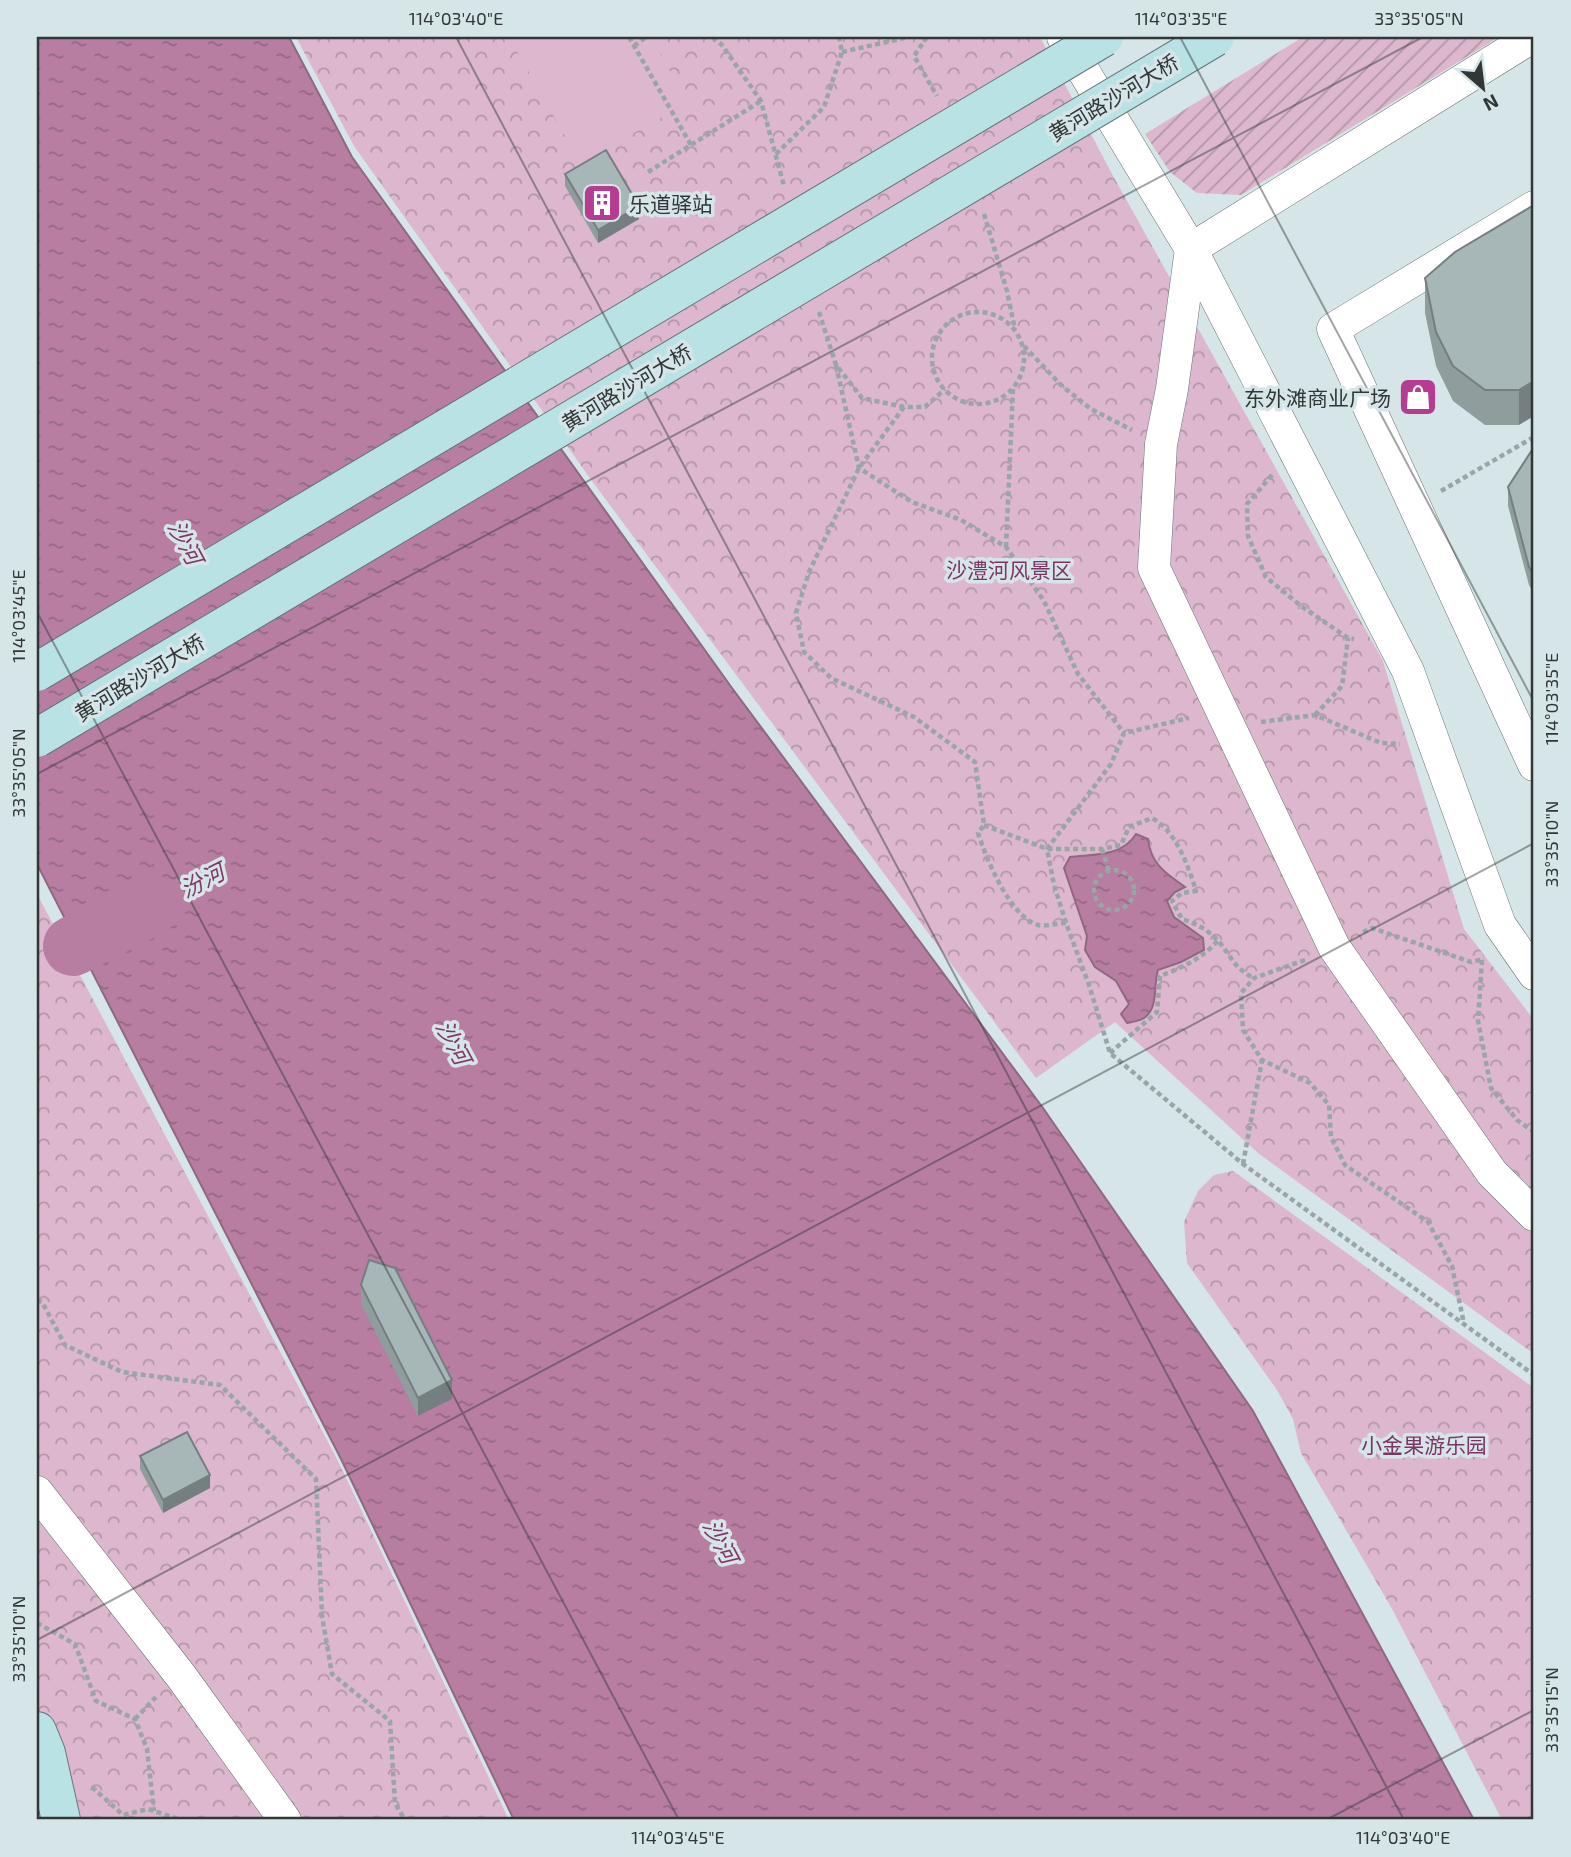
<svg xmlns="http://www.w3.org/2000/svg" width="1571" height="1857" viewBox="0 0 1571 1857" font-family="'Exo 2','Noto Sans SC',sans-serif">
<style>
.forest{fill:url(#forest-crowns)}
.garden{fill:url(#garden-furrows)}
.pitch{fill:#dcb7cd}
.water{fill:url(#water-ripples);stroke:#8f6981;stroke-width:2}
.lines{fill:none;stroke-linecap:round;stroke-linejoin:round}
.river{stroke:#b77ea1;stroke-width:60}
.street-casing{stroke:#677475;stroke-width:33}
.secondary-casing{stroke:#677475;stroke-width:40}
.path{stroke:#99a5a6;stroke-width:4.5;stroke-dasharray:5 3.5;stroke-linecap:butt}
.street{stroke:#fff;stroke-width:32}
.secondary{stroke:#b9e2e5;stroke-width:38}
.secondary-bridge-casing{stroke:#677475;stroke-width:40;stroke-linecap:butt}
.secondary-bridge{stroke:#b9e2e5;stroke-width:38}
.wall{fill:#909d9d}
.shaded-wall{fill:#757f80}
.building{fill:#a7b6b7;stroke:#757f80;stroke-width:2}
.ticks{fill:none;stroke:#313737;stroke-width:2;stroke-opacity:0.45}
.labels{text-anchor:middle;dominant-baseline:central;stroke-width:7;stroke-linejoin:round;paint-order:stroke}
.street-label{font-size:21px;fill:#313737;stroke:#d6e5e7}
.poi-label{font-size:21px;fill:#313737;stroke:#d6e5e7;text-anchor:start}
.park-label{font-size:21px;fill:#7b3564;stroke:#d6e5e7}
.water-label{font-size:23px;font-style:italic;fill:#7e3867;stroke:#d6e5e7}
.neatline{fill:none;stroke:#313737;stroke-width:2.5}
.ticks-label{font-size:18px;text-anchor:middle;fill:#313737}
</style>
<defs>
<pattern id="forest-crowns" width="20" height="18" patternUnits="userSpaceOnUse" patternTransform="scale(1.75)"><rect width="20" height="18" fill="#dcb7cd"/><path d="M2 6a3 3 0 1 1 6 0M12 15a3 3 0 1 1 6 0" fill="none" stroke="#b396a7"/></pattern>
<pattern id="garden-furrows" width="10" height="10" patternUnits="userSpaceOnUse" patternTransform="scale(1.75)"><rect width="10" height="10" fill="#dcb7cd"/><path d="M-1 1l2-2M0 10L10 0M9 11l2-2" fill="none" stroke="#b396a7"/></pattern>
<pattern id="water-ripples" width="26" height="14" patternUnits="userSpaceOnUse" patternTransform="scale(1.75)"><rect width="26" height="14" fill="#b77ea1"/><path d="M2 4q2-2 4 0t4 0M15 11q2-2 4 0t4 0" fill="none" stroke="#956884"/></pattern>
</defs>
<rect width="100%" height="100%" fill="#d6e5e7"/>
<g class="forest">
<polygon points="296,37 1040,37 1112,174 1383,661 1464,929 1534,1020 1534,1354 1258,1153 1115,1022 1036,1078 592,481 354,146"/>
<polygon points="37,894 337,1459 509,1820 37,1820"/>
<polygon points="1233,1171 1534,1388 1534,1820 1502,1820 1391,1607 1301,1453 1293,1419 1277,1390 1187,1263 1184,1222 1198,1191 1214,1175"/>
</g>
<polygon class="garden" points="1303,37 1499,37 1241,195 1197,193 1170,172 1145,134"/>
<polygon class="pitch" points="509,37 651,37 688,103 580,163"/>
<g class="water">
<polygon points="37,37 289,37 352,157 732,688 1043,1108 1253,1411 1474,1820 514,1820 341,1459 37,864"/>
<path d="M1136,834l12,5c3,25 17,34 37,48l-10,5 -8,9 7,16 29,21 1,12 -23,12 -23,8c-5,15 1,38 -14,48 -4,3 -12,4 -17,5l-6,-9 8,-10 -13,-23 -21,-14 -10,-17 2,-14 -23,-68 6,-11c24,-3 52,0 66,-23z"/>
</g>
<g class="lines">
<polyline class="river" points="73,946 150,906"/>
<g class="street-casing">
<g id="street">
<polyline points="1063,37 1191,249 1408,671 1500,925 1534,974"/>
<polyline points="1534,207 1333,329 1534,765"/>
<polyline points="1191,249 1172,389 1161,444 1154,568 1334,947 1492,1173 1534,1215"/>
<polyline points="1191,249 1532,37"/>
<polyline points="37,1492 181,1676 285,1820"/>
</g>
</g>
<g class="secondary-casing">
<polyline id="secondary" points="37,1731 46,1753 61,1820"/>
</g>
<g class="path">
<polyline points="629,37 691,145"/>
<polyline points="713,37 722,45 761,101 784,186"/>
<polyline points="927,37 914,56 937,96"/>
<polyline points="634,46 646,37"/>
<polyline points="842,52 909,37"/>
<polyline points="776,154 824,107 842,52 839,37"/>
<polyline points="648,172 761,101"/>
<polyline points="984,214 1007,291 1015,330"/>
<polyline points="819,312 836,365 862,398 904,407 925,407 945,389"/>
<circle cx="978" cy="358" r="46"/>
<polyline points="1024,346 1062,386 1091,409 1132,430"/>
<polyline points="836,365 859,468 912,502 961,520 1006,547 1044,601 1078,674 1124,733"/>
<path d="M904,407l-45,61 -50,104 -13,41 8,39 27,26 83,39 61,45 9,63 -6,8c8,25 32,84 60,92 7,2 20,-2 28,-2l23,62 21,68 133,111 291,211"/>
<polyline points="1272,475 1247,504 1248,536 1266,577 1301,606 1348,638 1354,639"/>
<polyline points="1441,491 1534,437"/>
<polyline points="1006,547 1013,389"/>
<polyline points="1315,715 1342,686 1348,638"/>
<polyline points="1261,722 1315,715 1381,743 1400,744"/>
<path d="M984,825l63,24h55l19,-4 8,-18 23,-9c24,13 36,47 44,73l-14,2 -10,8 10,18c15,5 27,11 38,24 13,16 14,25 34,35"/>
<polyline points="1102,849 1109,871"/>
<circle cx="1114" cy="890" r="20"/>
<polyline points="1066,923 1054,885 1047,849 1111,764 1124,733 1189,718"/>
<polyline points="1363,932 1372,928 1471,962 1484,959"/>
<polyline points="1305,960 1254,978 1241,993 1243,1030 1262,1060 1310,1083 1329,1105 1331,1137 1345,1165 1428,1222 1452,1266 1464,1324"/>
<polyline points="1482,960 1478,1021 1491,1088 1517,1120 1534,1132"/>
<path d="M1110,1053l47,-41 3,-36c21,-8 44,-18 58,-36"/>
<polyline points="1243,1164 1262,1060"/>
<polyline points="37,1300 42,1302 65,1345 122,1372 220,1385 316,1479 322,1616 332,1674 390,1721 395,1803 405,1820"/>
<polyline points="37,1623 75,1644 96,1701 135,1719 147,1749 154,1811"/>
<polyline points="135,1719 156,1697"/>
<polyline points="92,1787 123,1815 148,1809 181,1820"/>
</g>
<use href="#street" class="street"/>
<use href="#secondary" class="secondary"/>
<g class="secondary-bridge-casing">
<g id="secondary-bridge">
<polyline points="37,672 1104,37"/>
<polyline points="37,738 1215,37"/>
</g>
</g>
<use href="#secondary-bridge" class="secondary-bridge"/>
</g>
<g class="wall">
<polygon points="565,174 639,219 598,243 565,186"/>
<polygon points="1534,205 1519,425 1485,425 1453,401 1436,366 1425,313 1425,278"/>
<polygon points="1534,447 1534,594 1529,585 1508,506 1508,487"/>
<polygon points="361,1285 452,1399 418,1416 361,1304"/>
<polygon points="140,1456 210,1488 163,1513 140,1469"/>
</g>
<g class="shaded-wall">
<polygon points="639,206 639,219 598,243 598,230"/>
<polygon points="1534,381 1534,416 1519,425 1519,390"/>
<polygon points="452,1380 452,1399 418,1416 418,1398"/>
<polygon points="210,1475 210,1488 163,1513 163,1500"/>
</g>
<g class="building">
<polygon points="606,150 639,206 598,230 565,174"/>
<polygon points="1534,205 1534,381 1519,390 1485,390 1453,366 1436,332 1425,278 1455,252"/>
<polygon points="1534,447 1534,575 1529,567 1508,487"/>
<polygon points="369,1260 395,1268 452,1380 418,1398 361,1285"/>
<polygon points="187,1432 210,1475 163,1500 140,1456"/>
</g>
<path class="ticks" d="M456,37l948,1783M1180,37l354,665M37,612l642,1208M37,774l1386,-737M37,1640l1497,-797M1326,1820l208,-110"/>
<defs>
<g id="building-square" transform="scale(2.0125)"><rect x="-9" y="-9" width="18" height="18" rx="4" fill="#b53c90" stroke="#d6e5e7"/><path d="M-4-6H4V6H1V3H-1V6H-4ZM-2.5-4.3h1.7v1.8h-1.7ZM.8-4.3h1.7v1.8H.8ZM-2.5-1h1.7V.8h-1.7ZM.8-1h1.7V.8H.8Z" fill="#fff"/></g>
<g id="shop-square" transform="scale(2.0125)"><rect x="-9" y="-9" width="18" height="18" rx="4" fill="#b53c90" stroke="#d6e5e7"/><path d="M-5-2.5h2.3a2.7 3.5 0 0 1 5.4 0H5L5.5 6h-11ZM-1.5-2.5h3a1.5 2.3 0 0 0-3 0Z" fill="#fff"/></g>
</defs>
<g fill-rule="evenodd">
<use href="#building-square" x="602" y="203"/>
<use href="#shop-square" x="1418" y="397"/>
</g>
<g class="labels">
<g class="street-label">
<text transform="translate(1113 97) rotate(-31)">黄河路沙河大桥</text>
<text transform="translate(626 387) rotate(-31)">黄河路沙河大桥</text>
<text transform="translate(139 677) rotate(-31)">黄河路沙河大桥</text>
</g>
<g class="poi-label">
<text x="629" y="203">乐道驿站</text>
<text x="1391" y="397" text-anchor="end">东外滩商业广场</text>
</g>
<g class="park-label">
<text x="1009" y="569">沙澧河风景区</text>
<text x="1424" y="1444">小金果游乐园</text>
</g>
<g class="water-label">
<text transform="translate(186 542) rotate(62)">沙河</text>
<text transform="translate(202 880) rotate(-27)">汾河</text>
<text transform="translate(454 1042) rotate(62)">沙河</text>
<text transform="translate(721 1541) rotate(62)">沙河</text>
</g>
</g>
<rect width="1571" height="1857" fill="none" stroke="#d6e5e7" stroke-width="77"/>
<g transform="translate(1483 88) rotate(152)" stroke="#d6e5e7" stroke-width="5" paint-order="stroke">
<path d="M0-5L12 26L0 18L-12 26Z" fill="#313737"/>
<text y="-10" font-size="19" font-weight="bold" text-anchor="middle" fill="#313737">N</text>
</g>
<rect x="38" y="38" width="1494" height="1780" class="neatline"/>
<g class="ticks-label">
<text x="456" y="25">114°03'40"E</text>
<text x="1181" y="25">114°03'35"E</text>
<text x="1419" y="25">33°35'05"N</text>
<text transform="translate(19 616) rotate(-90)" y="6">114°03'45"E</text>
<text transform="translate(1552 699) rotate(-90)" y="6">114°03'35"E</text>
<text transform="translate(19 773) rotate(-90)" y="6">33°35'05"N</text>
<text transform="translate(1552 844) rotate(-90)" y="6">33°35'10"N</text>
<text transform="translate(19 1639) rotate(-90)" y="6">33°35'10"N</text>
<text transform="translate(1552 1710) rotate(-90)" y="6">33°35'15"N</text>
<text x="678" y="1844">114°03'45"E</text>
<text x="1403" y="1844">114°03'40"E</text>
</g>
</svg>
